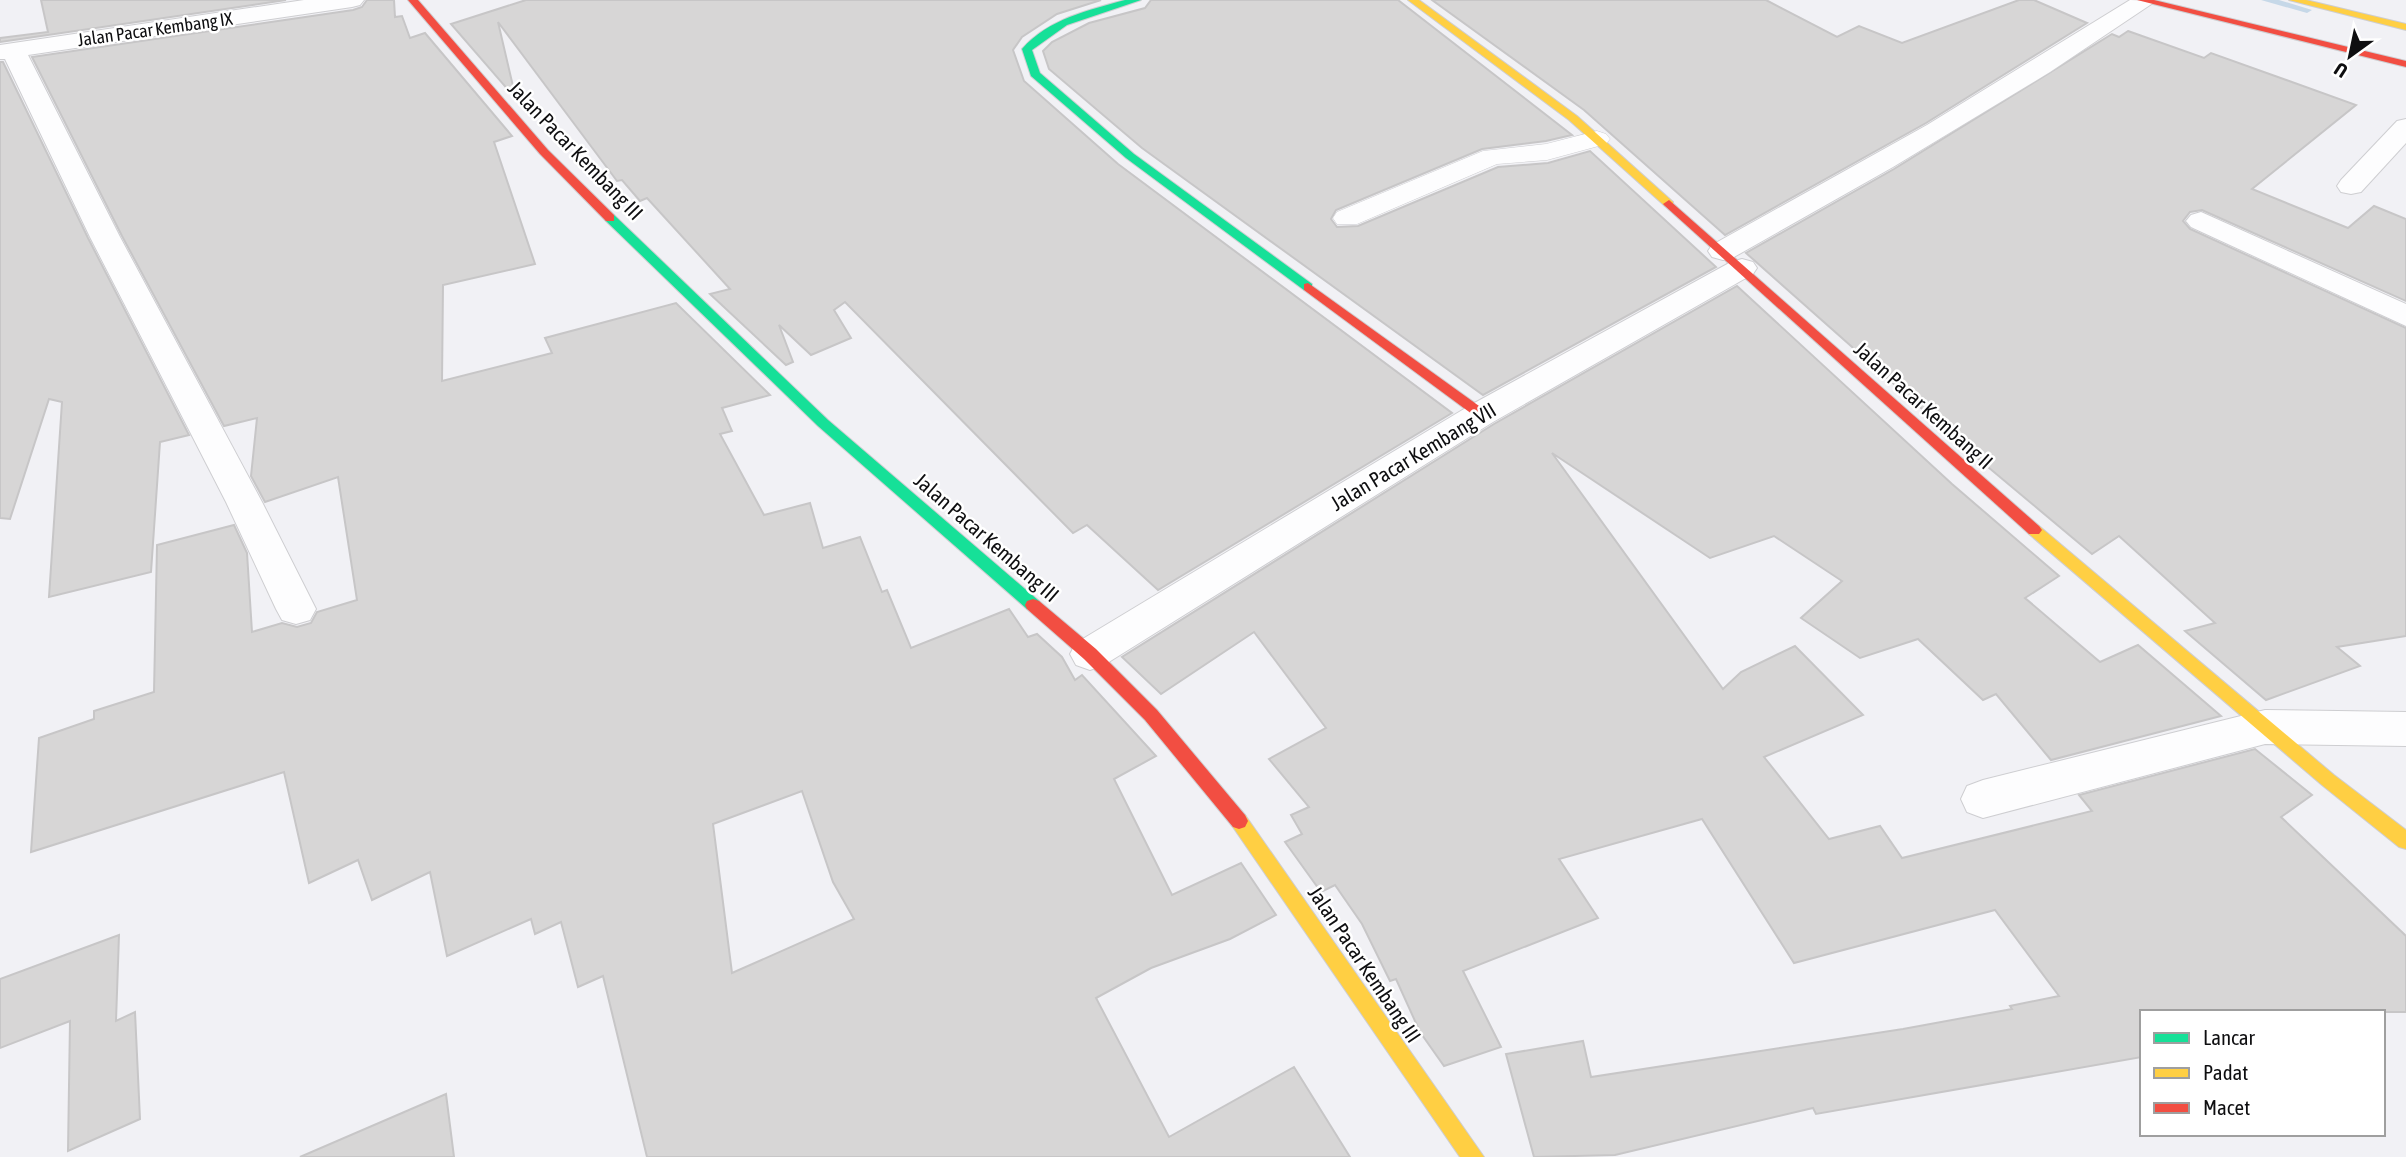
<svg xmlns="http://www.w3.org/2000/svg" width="2406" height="1157" viewBox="0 0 2406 1157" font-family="'Asap Condensed',sans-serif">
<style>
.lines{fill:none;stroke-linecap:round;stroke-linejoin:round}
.stream{fill:#c6d8e8;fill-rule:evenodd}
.building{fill:#d7d6d6;stroke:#c7c6c7;stroke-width:2;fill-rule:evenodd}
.lane-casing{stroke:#ceced1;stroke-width:1}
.street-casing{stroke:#ceced1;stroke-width:2}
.fast-casing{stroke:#ceced1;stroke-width:2}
.slow-casing{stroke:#ceced1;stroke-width:2}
.jam-casing{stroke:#ceced1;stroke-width:2}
.lane{fill:#fdfdfe;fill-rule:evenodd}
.street{fill:#fdfdfe;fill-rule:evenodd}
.fast{fill:#16e098;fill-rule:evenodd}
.slow{fill:#ffcf43;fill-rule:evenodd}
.jam{fill:#f24e42;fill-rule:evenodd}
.labels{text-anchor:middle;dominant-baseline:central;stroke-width:5;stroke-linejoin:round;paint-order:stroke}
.far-street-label{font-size:18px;fill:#0e0e10;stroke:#fff}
.street-label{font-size:21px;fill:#0e0e10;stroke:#fff}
</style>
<rect width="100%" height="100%" fill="#f1f1f5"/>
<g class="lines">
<polygon class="stream" points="2261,0 2279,0 2312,10 2307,13"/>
</g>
<g class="building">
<polygon points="41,0 286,0 0,42 0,38 48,32"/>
<path d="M367,0h27l1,17 7,-1 8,22 15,-5 87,103 -18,6 41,122 -92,21 -1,96 110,-28 -7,-15 131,-35 94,92 -48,13 10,23 -12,3 44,81 46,-12 13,45 37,-11 22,55 5,-2 24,58 98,-39 19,28 9,-3 25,23 13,23 7,-5 74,81 -42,23 58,116 69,-32 35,52 -46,24 -79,29 -55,30 73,139 125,-70 56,90h-703l-44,-181 -25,11 -17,-65 -26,12 -4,-15 -84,37 -17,-84 -58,28 -14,-40 -49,23 -25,-111 -253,80 8,-114 55,-19v-8l60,-19 3,-147 77,-20 13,28 5,79 30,-9 15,4 14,-4 6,-11 40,-12 -19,-123 -73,25 -14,-26 6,-58 -33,8 -102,-190 -90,-179 321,-47 9,-3zM802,791l31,91 21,37 -122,54 -19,-149z"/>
<polygon points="526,0 1101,0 1057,14 1022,37 1013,50 1024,81 1118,164 1452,413 1158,590 1087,525 1073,533 845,302 834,310 851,338 811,355 779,325 793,362 786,365 710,294 730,289 647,198 640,201 622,180 617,181 498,22 516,99 451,24"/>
<polygon points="1151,0 1398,0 1572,135 1546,141 1482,149 1336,210 1331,219 1337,227 1358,226 1498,167 1548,163 1590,151 1716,267 1483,395 1142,148 1049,69 1043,51 1052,42 1089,23 1145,8"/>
<polygon points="1432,0 1766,0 1837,37 1859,26 1902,43 2019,0 2034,0 2087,23 1926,123 1725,235 1584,110"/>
<polygon points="2128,31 2204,58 2211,53 2356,105 2252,189 2348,228 2374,206 2406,219 2406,301 2202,210 2190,212 2183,221 2190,229 2406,328 2406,636 2337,647 2360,666 2266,700 2185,631 2215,623 2119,536 2092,554 1982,462 1746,253 1894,169 2112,34 2119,37"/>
<polygon points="0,62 3,62 88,238 189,435 160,442 151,572 49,597 62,402 49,399 10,519 0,518"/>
<polygon points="1737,286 1952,484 2059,576 2025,598 2100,662 2138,645 2221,716 2051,760 1996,694 1983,700 1918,639 1860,658 1801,618 1842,581 1774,536 1710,558 1552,453 1723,689 1741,672 1795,646 1863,715 1764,757 1829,839 1880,826 1902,858 2092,811 2079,795 2255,749 2312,795 2281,817 2406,936 2406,1012 2142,1012 2142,1057 1816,1114 1813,1108 1615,1155 1534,1157 1506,1054 1583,1041 1591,1077 1903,1029 2012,1009 2010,1006 2059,996 1995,910 1794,963 1702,819 1559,859 1598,918 1463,971 1501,1047 1444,1066 1420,1032 1396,979 1390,981 1362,924 1335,885 1321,892 1285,842 1302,834 1291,815 1309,807 1269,759 1326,728 1254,632 1161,694 1122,657 1494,424"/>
<polygon points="119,935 116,1021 135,1012 140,1119 68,1151 70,1021 0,1048 0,979"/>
<polygon points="446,1094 454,1157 300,1157"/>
</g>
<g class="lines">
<g class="lane-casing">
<polygon id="lane" points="1597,131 1606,134 1610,139 1606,144 1547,160 1497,164 1357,224 1337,224 1333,218 1337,212 1483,151 1546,144"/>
</g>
<g class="street-casing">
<g id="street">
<polygon points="304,0 364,0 360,5 352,7 28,55 120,237 262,502 316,609 310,620 296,624 282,620 276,609 226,502 90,237 5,59 0,59 0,45"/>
<polygon points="2130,0 2156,1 2050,72 1893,167 1734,257 1723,260 1712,257 1708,251 1712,245 1927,125"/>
<polygon points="2406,119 2406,143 2361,192 2351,194 2341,192 2337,186 2341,180 2397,121"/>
<polygon points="2201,212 2406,304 2406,326 2191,227 2186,221 2191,215"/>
<polygon points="1742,259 1753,262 1757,268 1753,274 1493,422 1104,665 1090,670 1076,665 1070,654 1076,643 1469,406 1731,262"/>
<polygon points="2265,710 2406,712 2406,746 2265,744 1983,818 1967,812 1961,799 1967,786 1983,780"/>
</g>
</g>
<g class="fast-casing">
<g id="fast">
<path d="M1125,0h16l-74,25 -35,25 8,23 94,81 178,130v6h-8l-178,-132 -95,-82 -9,-27c26,-30 67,-39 103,-49z"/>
<polygon points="610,214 614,215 828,420 1039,601 1041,605 1039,609 1027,609 818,426 606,221 604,218"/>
</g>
</g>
<g class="slow-casing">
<g id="slow">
<polygon points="1408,0 1419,0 1577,116 1673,202 1673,206 1665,206 1569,120"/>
<polygon points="2289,0 2306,0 2406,24 2406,30"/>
<polygon points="2034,525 2039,526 2334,775 2406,830 2406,849 2399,847 2322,785 2029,534 2026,530"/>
<polygon points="1239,813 1245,815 1484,1157 1460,1157 1233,827 1230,821 1233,815"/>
</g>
</g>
<g class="jam-casing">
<g id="jam">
<polygon points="408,0 418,0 548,150 614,215 614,221 606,221 540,154"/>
<polygon points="2137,0 2154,0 2406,61 2406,67"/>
<polygon points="1669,200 2039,526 2042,530 2039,534 2029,534 1665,206 1663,204"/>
<polygon points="1308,283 1486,411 1488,414 1486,417 1476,417 1304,290 1304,284"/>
<polygon points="1033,599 1039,601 1096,649 1157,710 1245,815 1248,821 1245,827 1239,829 1233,827 1145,720 1084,659 1027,609 1025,605 1027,601"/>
</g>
</g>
<use href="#lane" class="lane"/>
<use href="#street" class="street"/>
<use href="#fast" class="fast"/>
<use href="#slow" class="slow"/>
<use href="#jam" class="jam"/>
</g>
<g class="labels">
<g class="far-street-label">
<text transform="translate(155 29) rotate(-8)">Jalan Pacar Kembang IX</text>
</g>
<g class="street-label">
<text transform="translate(576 150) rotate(46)">Jalan Pacar Kembang III</text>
<text transform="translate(1924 405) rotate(42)">Jalan Pacar Kembang II</text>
<text transform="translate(1413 456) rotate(-31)">Jalan Pacar Kembang VII</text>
<text transform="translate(987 537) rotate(41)">Jalan Pacar Kembang III</text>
<text transform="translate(1365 964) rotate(56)">Jalan Pacar Kembang III</text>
</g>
</g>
<rect x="2140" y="1010" width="245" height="126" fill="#ffffff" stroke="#9f9f9f" stroke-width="2"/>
<rect x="2154" y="1033" width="35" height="10" fill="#16e098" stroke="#9f9f9f" stroke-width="2"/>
<text x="2203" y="1045" font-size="21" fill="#0e0e10">Lancar</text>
<rect x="2154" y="1068" width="35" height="10" fill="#ffcf43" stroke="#9f9f9f" stroke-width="2"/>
<text x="2203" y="1080" font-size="21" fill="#0e0e10">Padat</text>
<rect x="2154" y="1103" width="35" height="10" fill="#f24e42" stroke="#9f9f9f" stroke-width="2"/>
<text x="2203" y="1115" font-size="21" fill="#0e0e10">Macet</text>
<g transform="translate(2350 56) rotate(213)" stroke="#ffffff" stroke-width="5" paint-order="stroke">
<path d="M0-5L12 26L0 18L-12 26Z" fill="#0e0e10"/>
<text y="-10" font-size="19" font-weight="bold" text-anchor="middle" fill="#0e0e10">U</text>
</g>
</svg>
